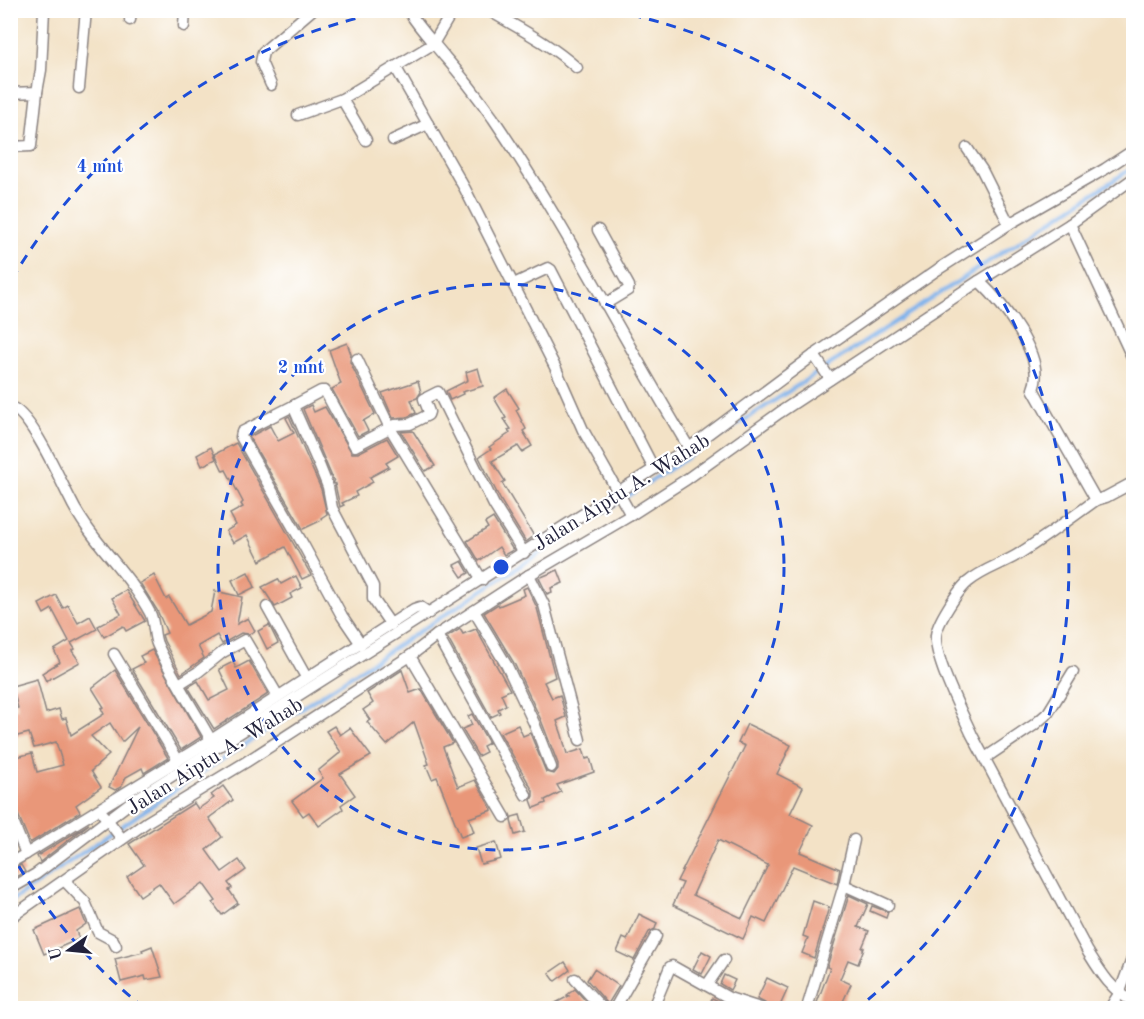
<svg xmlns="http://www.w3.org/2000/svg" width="1144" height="1019" viewBox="0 0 1144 1019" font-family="'Old Standard TT',serif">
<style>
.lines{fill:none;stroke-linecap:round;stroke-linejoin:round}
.stream{stroke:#7eb2ec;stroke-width:4}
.building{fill:#e99779;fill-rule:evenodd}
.street-casing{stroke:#8a8280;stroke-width:13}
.street{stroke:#fff;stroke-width:10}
.ring{fill:none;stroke:#1d4ed8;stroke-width:3;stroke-dasharray:10 8}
.labels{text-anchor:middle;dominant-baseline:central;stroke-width:4.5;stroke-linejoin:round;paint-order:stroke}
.street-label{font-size:21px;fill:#22223b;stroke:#fff}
.centre{fill:#1d4ed8;stroke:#fff;stroke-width:3}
.ring-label{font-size:18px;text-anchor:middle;font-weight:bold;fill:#1d4ed8;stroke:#fff;stroke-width:4.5;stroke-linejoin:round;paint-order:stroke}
</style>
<rect width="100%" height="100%" fill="#fff"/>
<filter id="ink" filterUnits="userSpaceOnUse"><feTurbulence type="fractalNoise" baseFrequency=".0167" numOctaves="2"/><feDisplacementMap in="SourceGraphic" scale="12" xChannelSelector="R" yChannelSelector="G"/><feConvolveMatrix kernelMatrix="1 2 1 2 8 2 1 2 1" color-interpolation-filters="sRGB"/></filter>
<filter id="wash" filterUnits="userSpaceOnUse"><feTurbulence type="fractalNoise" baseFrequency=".008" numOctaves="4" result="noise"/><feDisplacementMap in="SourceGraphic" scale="24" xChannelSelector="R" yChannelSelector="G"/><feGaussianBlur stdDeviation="1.35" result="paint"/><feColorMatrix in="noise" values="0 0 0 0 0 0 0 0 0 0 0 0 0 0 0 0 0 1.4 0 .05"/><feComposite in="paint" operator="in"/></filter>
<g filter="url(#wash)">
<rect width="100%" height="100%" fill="#f3e2c6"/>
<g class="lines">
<polyline class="stream" points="10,902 172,792 1134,167"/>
</g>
<g id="blocks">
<g class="building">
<polygon points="347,343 351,354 350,362 375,414 363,421 368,431 358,436 332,389 341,384 329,350"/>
<polygon points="478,368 483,386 462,392 463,394 450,400 446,391 468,380 466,372"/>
<polygon points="418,381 421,392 417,398 411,400 416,413 407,417 393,418 382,393"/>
<polygon points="507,389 519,408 516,410 526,429 523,431 532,446 522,452 518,446 492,461 505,481 502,483 534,536 526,542 501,501 479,457 491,449 489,447 510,433 508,430 511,429 504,419 506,418 494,398"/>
<polygon points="311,405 314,412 325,407 352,453 358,453 387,438 398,456 386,463 389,467 370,477 373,482 355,492 357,496 342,503 344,505 340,507 335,484 303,409"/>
<polygon points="289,416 321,489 327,514 321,518 322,520 303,529 249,437 270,426 278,441 294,433 286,418"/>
<polygon points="413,431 435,466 425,471 401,432"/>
<polygon points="236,443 297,550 311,575 302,579 285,547 260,561 247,535 233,543 226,531 236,525 230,514 243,507 241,504 243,502 226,470 223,471 215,454"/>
<polygon points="211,447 216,459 202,466 197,455"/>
<polygon points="493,518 513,550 504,555 499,547 479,561 467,541 488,528 485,523"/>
<polygon points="462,561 469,573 462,577 454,565"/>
<polygon points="558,570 563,583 551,588 552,592 547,594 539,578"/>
<polygon points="248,572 255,587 239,595 232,580"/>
<polygon points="154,575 166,599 169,597 186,625 211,612 215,591 242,597 237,624 248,618 255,631 249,634 241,633 222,644 217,635 198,646 204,658 181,674 164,641 162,635 167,633 157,610 140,583"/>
<polygon points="296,576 302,588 290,594 292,598 275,607 262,587 278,579 281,584"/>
<polygon points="527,587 537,608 555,677 544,682 552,698 560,695 566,717 557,721 562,735 567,754 583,749 586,759 590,758 594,772 557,785 561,792 545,800 546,803 534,808 531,800 533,796 533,791 500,733 518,725 523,736 530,733 546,772 554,774 558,769 558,764 541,720 514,663 484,613 498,604 499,606 525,595 523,589"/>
<polygon points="126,590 145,621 126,631 123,626 104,637 98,626 121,614 112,598"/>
<polygon points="56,595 63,608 68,605 78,623 90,616 97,629 71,643 75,649 72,651 80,662 46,681 42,673 60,662 54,650 69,641 52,609 44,614 39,604"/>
<polygon points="269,625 278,643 267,649 258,631"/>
<polygon points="460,629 463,634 476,629 510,690 501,694 506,705 498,709 500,713 491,717 447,637"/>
<polygon points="152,650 201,737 181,750 132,669 144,663 140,656"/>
<polygon points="249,661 268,694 214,729 188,687 198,681 209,700 229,690 219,669 233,662 236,668"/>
<polygon points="115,670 168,758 144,773 142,768 126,777 121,787 115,790 109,787 138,727 122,742 110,723 91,736 109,755 91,771 101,787 76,805 80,812 30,843 17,812 10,808 10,761 13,760 13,758 32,753 37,772 63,765 56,742 34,748 29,733 10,738 10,710 18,708 12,686 37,679 46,713 59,709 62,719 66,718 71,735 104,714 101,708 104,707 92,688"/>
<polygon points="402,670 410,693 421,689 453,743 443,747 458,787 475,780 492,810 469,818 474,832 461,837 437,777 432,779 426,765 429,764 414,722 387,745 367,722 370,720 363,710 373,703 367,693"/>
<polygon points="472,714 489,743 483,746 486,752 478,756 462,729 472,725 468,716"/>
<path d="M747,724l44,21 -14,29 26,13 -13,27 23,11 -13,27 40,17 -3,15 -44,-18 -27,57 -13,-6 -10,22 -70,-34 10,-22 -6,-2 68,-135 -7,-3zM718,840l50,25 -26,53 -49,-23z"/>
<polygon points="334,726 340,735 350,728 371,756 340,774 355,795 341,805 343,809 319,826 309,812 303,816 292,801 323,778 318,771 341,752 326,731"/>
<polygon points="223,786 233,800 209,818 222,837 206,850 222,872 239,860 246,870 228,883 232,888 229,890 238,903 222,915 213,903 216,901 203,883 174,904 159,883 140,896 127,877 144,865 129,844 194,803 198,809 214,798 211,795"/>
<polygon points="520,815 525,832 515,835 511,821 512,817"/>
<polygon points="89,824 40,862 37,856"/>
<polygon points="496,842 501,859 481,864 476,848"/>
<polygon points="21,865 25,872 10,880 10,870"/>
<polygon points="849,895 868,904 858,927 869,931 862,948 864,948 858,964 848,960 840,979 851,984 840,1008 815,1008 830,968 827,967"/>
<polygon points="813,901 829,907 814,958 802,953 808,938 803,936"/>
<polygon points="872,906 888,912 886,918 870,911"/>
<polygon points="80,909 86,924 76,931 79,939 44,954 34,930"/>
<polygon points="639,914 657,923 655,929 649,932 634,960 617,952 623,938 627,940"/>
<polygon points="152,946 162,977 146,980 145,976 121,982 115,959 143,952 142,950"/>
<polygon points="702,951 711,956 702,974 693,969"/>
<polygon points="565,962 570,970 555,981 549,973"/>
<polygon points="594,969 619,986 608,1004 587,980"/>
<polygon points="724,975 735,980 730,990 720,984"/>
<polygon points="767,978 788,988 779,1008 767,1008 765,1003 757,999"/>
<polygon points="575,989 592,1008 546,1008 569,996 567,995"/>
<polygon points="712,998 726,1005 737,1008 708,1008"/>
</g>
</g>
</g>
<g filter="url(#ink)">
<use href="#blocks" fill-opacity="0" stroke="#8a8280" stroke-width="1.5"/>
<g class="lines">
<g class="street-casing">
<g id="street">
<path d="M408,10c11,18 24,31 37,47 17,19 33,40 48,61 72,106 130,221 196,330"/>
<path d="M488,10c32,19 61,33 89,58"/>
<polyline points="130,20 131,10"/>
<polyline points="184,26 185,10"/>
<polyline points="396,68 465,189 556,369 583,430 631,515"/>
<polyline points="271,85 261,62 263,52 312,10"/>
<polyline points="79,88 86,10"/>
<polyline points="10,93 37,92 41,70 44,10"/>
<polyline points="342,99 366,140"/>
<polyline points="298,115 342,99 433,44 453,10"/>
<polyline points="393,140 428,124"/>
<polyline points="10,147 31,146 37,92"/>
<polyline points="967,148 982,170 1009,224"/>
<polyline points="1070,224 1134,361"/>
<polyline points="598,230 629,286 628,290 605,304"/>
<path d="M979,281c22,21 68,76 54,108l63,111c-26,19 -52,38 -79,55 -15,9 -35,15 -49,27 -9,7 -32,42 -32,54 -2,22 26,77 36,99l116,217c13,21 23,38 46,50"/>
<polyline points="514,284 548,268 551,270 654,469"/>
<polyline points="814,355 830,379"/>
<polyline points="357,359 390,428 482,580"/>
<polyline points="293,406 242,432 241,437 304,546 342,616 361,644"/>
<path d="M10,407c20,4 49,71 59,90 20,43 59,74 81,116 5,10 3,21 7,31 15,33 36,64 54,96"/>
<polyline points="1096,500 1106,497 1134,482"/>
<polyline points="529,575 544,605 580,740"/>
<polyline points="267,607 306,677"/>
<polyline points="474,611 507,666 534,723 551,767"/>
<polyline points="391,625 373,599 373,586 332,508 328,487 320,467 293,406 321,391 325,391 355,446 395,425 410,424 428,415 429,412 424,399 438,392 494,505 524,553"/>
<polyline points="437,635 526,795"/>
<polyline points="114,654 178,760"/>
<polyline points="410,656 505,817"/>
<polyline points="179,684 198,672 223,652 245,640 278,696"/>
<polyline points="985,758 1034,725 1048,713 1073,672"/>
<polyline points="103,814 122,839"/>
<polyline points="10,815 26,854 211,740 414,609 420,607 429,613"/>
<polyline points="10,863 26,854"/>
<polyline points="65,881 85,902 98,932 113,940 116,946"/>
<polyline points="844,885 888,905"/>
<polyline points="10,889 36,874 131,802 654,469 689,448 814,355 937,270 1009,224 1105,169 1134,150"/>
<polyline points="10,918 147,822 246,762 410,656 437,635 529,575 631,515 687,479 779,413 979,281 1070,224 1134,178"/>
<polyline points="575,979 602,1008"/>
<polyline points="707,985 724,960"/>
<polyline points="615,1008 656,936"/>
<polyline points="653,1008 670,967 672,966 729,998 760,1008"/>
<polyline points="807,1008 844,885 854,840"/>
<polyline points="1110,1008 1119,994 1134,954"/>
</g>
</g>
<use href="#street" class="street"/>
</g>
</g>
<g class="ring">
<circle cx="501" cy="567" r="283"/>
<path d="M144 1008A567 567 0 0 1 12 855M12 279A567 567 0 0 1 388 11M614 11A567 567 0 0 1 858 1008"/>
</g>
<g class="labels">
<g class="street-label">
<text transform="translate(622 493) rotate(-32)">Jalan Aiptu A. Wahab</text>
<text transform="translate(215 757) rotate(-32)">Jalan Aiptu A. Wahab</text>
</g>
</g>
<circle cx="501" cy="567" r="9" class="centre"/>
<g class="ring-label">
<text x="100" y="172">4 mnt</text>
<text x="301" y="373">2 mnt</text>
</g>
<rect width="1144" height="1019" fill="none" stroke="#fff" stroke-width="36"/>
<g transform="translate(69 950) rotate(255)" stroke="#ffffff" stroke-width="4.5" paint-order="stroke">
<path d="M0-4.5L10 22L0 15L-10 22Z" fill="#22223b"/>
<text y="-9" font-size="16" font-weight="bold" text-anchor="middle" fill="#22223b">U</text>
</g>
</svg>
